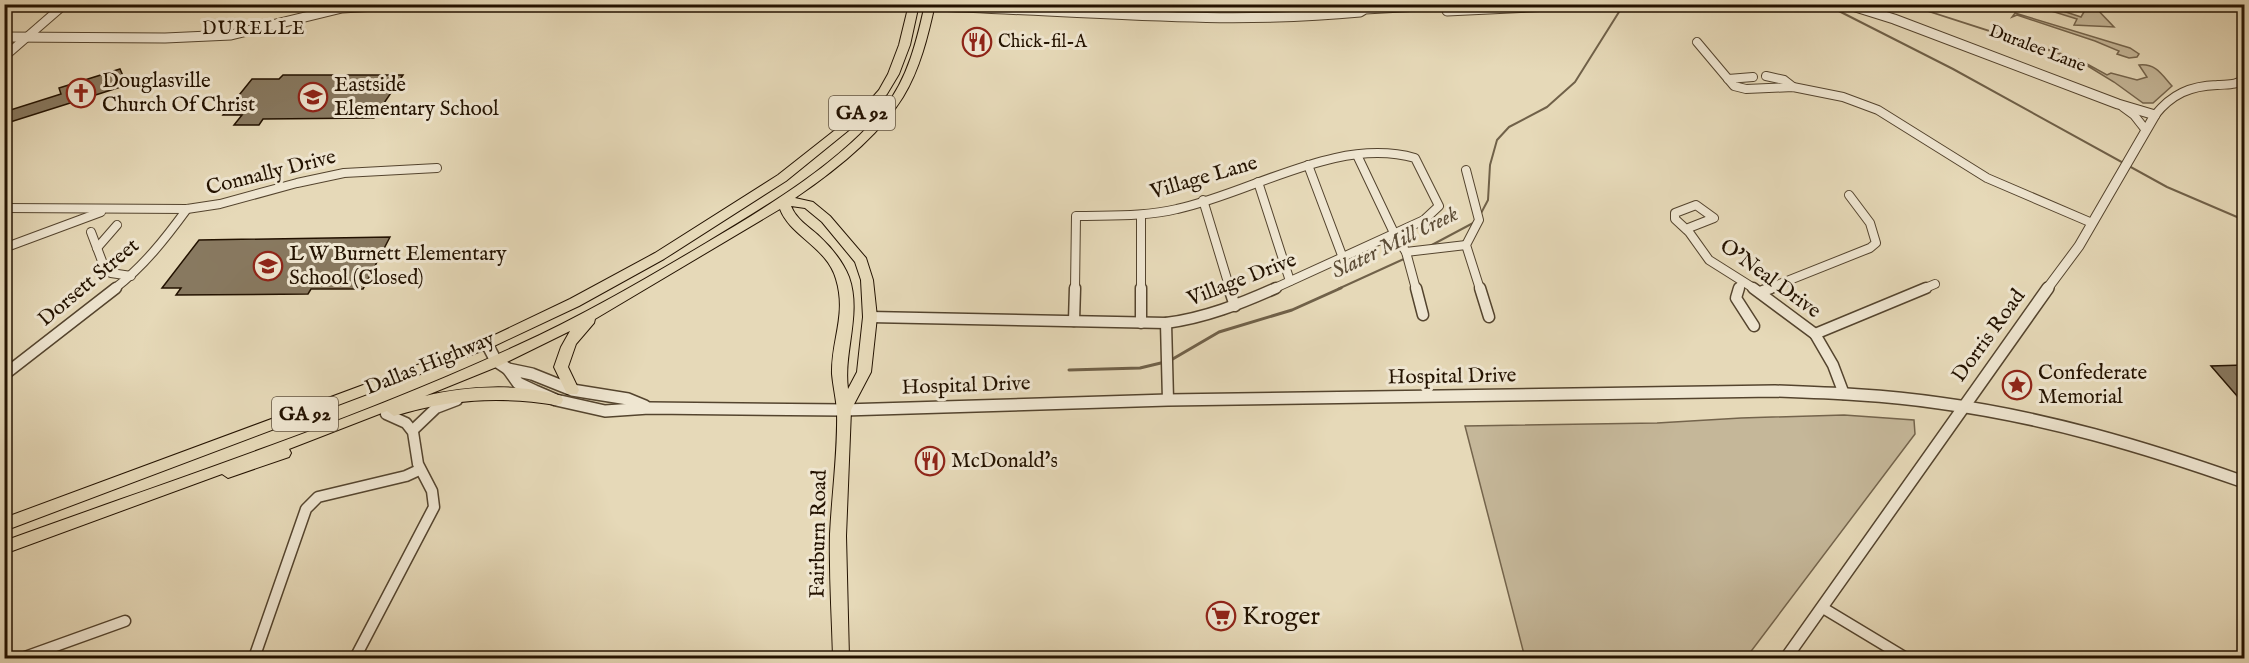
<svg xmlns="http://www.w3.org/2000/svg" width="2249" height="663" viewBox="0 0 2249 663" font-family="'IM FELL English',serif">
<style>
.green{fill:#c5b799;stroke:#74644c;stroke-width:1.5}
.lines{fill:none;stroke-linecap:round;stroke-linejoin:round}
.stream-far1{stroke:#706149;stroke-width:2}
.stream{stroke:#706149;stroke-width:3}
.building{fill:#887960;stroke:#231200;stroke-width:1.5}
.minor-far1-casing{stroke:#54442e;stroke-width:10}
.minor-casing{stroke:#54442e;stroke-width:13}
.tertiary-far1-casing{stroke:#54442e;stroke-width:11}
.tertiary-casing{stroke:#54442e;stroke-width:14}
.primary-casing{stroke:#231200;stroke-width:2}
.minor-far1{stroke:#efe6d1;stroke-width:8}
.minor{stroke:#efe6d1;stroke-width:10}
.tertiary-far1{stroke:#efe6d1;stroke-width:9}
.tertiary{stroke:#efe6d1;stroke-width:11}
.primary{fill:#e6d9b8;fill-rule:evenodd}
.labels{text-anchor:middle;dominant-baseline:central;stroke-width:6;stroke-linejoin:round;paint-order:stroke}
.far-neighbourhood-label{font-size:18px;letter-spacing:1.5px;fill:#231200;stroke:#efe6d1}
.far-poi-label{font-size:18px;fill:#231200;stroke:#efe6d1;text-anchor:start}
.far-street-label{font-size:18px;fill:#231200;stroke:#efe6d1}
.shield{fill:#efe6d1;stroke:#60523f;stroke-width:1.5}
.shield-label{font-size:20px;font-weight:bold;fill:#231200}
.poi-label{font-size:21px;fill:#231200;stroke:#efe6d1;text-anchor:start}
.street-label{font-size:21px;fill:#231200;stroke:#efe6d1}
.water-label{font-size:22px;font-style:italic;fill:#5d4d36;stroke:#efe6d1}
.near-poi-label{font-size:26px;fill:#231200;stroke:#efe6d1;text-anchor:start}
</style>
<rect width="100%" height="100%" fill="#e6d9b8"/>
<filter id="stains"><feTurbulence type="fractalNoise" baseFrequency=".00333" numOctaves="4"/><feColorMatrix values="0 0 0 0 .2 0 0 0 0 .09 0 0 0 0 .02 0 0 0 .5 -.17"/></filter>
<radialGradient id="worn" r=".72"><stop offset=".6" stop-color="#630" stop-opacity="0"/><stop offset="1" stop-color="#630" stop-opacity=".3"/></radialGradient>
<g class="green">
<path d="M1909,5l169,54 29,16 4,-2 26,7 10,-3 -8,-12c17,-2 23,10 33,21l-19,17h-10l-29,-21 -36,-22z"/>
<polygon points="2032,5 2051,7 2081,17 2088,5 2093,5 2114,27 2074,25 2077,19"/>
<polygon points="2015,13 2130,48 2139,54 2137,57 2129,58 2117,54 2119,51 2095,41 2017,15 2012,17"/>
<polygon points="1844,415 1914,420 1915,434 1746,658 1525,658 1465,426 1657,423 1741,418"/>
</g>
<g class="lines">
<g class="stream-far1">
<polyline points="1825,4 1953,69 2167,187 2244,220"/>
<polyline points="1479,217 1488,200 1490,165 1497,140 1509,127 1547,107 1575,82 1624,4"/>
<polyline points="1428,247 1475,222"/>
<polyline points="1338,289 1406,258"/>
</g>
<g class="stream">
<polyline points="1171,360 1219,332 1292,310 1341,288"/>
<polyline points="1069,370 1140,368 1165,362"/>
</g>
</g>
<g class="building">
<polygon points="120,69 127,85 4,124 4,112 61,94 59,88"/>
<polygon points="283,75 403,75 374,118 263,119 259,125 234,125 242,115 223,115 252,79 279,79"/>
<polygon points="390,237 363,289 311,289 308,294 176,295 181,288 162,288 199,240"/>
<polygon points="2244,365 2244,404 2211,366"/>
</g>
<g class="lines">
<g class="minor-far1-casing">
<g id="minor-far1">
<polyline points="1697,42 1734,86 1746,89 1793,87 1843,97 1878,110 1987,178 2092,223"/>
<polyline points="4,57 65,4"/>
<polyline points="2242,63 2244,78"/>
<polyline points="1766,76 1784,80 1793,87"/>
<polyline points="1728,79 1753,77"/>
<polyline points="2123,107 2134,115 2145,129"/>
<path d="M2155,115c17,-21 35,-29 62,-30 10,-1 19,1 27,-6"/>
<polyline points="1357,155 1395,235 1406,252 1416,289"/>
<polyline points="1308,165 1343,258"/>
<polyline points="1466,170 1479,220 1466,245 1480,289"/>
<polyline points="1258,182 1290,281"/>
<polyline points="1203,200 1230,289"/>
<polyline points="4,208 187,209 220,204 297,183 344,173 437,168"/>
<polyline points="1141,215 1141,289"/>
<polyline points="1686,229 1714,218 1696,205 1675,213 1675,219 1689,232 1709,260 1755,289"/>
<polyline points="91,232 105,269 111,273 131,276"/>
<polyline points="4,248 101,212"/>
<polyline points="97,248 117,225"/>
<polyline points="1406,252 1466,245"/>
<path d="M114,289c30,-23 51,-50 73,-80"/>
<path d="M1075,289l1,-73c33,-1 68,1 101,-7 75,-16 160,-73 238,-51l24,48 -15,14 -151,69"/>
<polyline points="1738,289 1743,282"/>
<polyline points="1767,289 1870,248 1876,243 1870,223 1849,195"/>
<polyline points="1923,289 1935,284"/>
</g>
</g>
<g class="minor-casing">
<g id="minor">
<polyline points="1141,288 1141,323"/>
<polyline points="1229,288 1235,306"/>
<polyline points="1416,288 1423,315"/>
<polyline points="1480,288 1489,317"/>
<polyline points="1739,288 1736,298 1754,326"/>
<polyline points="1753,288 1815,334 1833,365 1844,394"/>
<polyline points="1760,292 1771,288"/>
<path d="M870,317l296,6c39,-5 74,-19 110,-35"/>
<polyline points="1074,321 1075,288"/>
<polyline points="1166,323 1168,400"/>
<polyline points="1815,334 1926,288"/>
<polyline points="4,375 116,288"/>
<polyline points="413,430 436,408 457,400"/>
<polyline points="1823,608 1906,658"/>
<polyline points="22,658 125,621"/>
<polyline points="254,658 306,509 318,497 406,476 419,470"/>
<polyline points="355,658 434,507 432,491 418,464 413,432 406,423 386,414"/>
</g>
</g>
<g class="tertiary-far1-casing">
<g id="tertiary-far1">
<path d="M517,4c137,1 275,-2 413,2 143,4 287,20 430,6l5,-3 92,-5"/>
<polyline points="1846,4 1894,19 2118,104 2155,115"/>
<polyline points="1447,11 1591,4"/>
<polyline points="4,37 165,38 231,35 342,8 409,4"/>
<polyline points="2047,289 2079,246 2155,115"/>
</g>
</g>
<g class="tertiary-casing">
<g id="tertiary">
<polyline points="487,344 496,361 508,369 532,374 572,390 628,399 645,406"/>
<path d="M508,369l10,14 17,8 21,9 49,11 44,-3 195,2 324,-10 607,-9c55,2 110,4 164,12 105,14 206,44 305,79"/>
<polyline points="1786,658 2048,288"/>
</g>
</g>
<g class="primary-casing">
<g id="primary">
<polygon points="909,4 919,4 910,45 899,74 887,94 871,112 786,181 664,259 579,306 492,347 4,531 4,518 482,341 570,299 655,253 778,175 863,108 879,90 888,74 899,45"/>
<path d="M925,4h10c-7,32 -15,65 -32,93 -24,39 -71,76 -108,101l18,4 17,14 36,42 7,22 4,37 -6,55 -20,38 -5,126 3,122h-16c-1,-41 -4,-83 -3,-124 2,-41 8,-82 7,-123 -1,-13 -4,-25 -5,-37 -1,-34 15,-59 4,-95 -9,-32 -46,-43 -56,-70l-185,110 -1,4 -18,21 -8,23 11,23 -2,4h-10l-13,-27 7,-20 9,-16 -71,35 -74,30c42,-10 95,-13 136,0l2,4 -2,4 -5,1c-57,-9 -107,-6 -162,11l-7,-5 -98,38 2,4 -2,4 -61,21 -6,-4 -218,80v-13c171,-62 347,-119 512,-195 66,-30 128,-66 190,-103 59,-35 136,-81 179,-136 23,-29 32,-67 40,-103zM791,206l14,2 17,14 33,40 6,18 2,37 -6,55 -9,17c-5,-37 14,-75 1,-112 -6,-15 -18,-30 -30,-41 -11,-10 -23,-17 -28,-30z"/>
</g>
</g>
<use href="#minor-far1" class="minor-far1"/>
<use href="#minor" class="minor"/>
<use href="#tertiary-far1" class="tertiary-far1"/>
<use href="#tertiary" class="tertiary"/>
<use href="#primary" class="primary"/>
</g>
<defs>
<g id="restaurant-ring" transform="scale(1.5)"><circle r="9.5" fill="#efe6d1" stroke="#8f2418" stroke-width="1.5"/><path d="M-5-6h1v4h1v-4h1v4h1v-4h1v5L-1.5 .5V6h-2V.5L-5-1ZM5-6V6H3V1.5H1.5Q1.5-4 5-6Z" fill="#8f2418"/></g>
<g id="church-ring" transform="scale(1.5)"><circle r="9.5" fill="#efe6d1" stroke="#8f2418" stroke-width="1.5"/><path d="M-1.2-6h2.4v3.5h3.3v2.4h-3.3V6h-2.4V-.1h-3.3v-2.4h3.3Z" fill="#8f2418"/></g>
<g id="school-ring" transform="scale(1.5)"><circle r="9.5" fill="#efe6d1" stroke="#8f2418" stroke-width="1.5"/><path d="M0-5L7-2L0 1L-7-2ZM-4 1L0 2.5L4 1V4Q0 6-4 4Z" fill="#8f2418"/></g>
<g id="sight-ring" transform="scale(1.5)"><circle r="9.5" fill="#efe6d1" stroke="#8f2418" stroke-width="1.5"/><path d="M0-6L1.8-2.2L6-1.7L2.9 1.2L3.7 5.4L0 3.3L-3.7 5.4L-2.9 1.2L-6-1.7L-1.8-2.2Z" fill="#8f2418"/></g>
<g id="supermarket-ring" transform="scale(1.5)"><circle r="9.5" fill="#efe6d1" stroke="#8f2418" stroke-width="1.5"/><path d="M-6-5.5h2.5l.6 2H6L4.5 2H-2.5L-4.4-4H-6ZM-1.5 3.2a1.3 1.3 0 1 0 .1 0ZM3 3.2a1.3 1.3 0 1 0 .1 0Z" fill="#8f2418"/></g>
</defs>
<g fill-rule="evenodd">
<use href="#restaurant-ring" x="977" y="42"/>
<use href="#church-ring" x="81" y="93"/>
<use href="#school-ring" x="313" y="97"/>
<use href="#school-ring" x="268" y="266"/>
<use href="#sight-ring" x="2017" y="385"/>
<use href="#restaurant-ring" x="930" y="461"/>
<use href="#supermarket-ring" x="1221" y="616"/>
</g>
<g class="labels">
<g class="far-neighbourhood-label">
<text x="254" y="29">DURELLE</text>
</g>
<g class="far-poi-label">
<text x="998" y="42">Chick-fil-A</text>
</g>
<g class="far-street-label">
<text transform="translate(2037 49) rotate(21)">Duralee Lane</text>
</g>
<g class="shield">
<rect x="829" y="96" width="66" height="34" rx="4.5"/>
<rect x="272" y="397" width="66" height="34" rx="4.5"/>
</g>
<g class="shield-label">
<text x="862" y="113">GA 92</text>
<text x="305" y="414">GA 92</text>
</g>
<g class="poi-label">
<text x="102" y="81">Douglasville<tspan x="102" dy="24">Church Of Christ</tspan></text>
<text x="334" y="85">Eastside<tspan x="334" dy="24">Elementary School</tspan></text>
<text x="289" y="254">L W Burnett Elementary<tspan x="289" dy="24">School (Closed)</tspan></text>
<text x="2038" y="373">Confederate<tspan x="2038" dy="24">Memorial</tspan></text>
<text x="951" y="461">McDonald's</text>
</g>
<g class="street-label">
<text transform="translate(271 173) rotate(-14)">Connally Drive</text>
<text transform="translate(1204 178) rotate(-16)">Village Lane</text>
<text transform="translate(1770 279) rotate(36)">O'Neal Drive</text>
<text transform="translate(1242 280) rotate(-21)">Village Drive</text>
<text transform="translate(89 283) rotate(-40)">Dorsett Street</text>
<text transform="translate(1989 336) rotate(-54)">Dorris Road</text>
<text transform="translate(430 364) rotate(-22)">Dallas Highway</text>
<text transform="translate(1452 377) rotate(-1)">Hospital Drive</text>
<text transform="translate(966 386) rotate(-2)">Hospital Drive</text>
<text transform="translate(819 534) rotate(-89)">Fairburn Road</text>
</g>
<g class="water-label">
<text transform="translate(1395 243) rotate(-26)">Slater Mill Creek</text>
</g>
<g class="near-poi-label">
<text x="1242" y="616">Kroger</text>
</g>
</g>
<rect width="2249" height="663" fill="none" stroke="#e6d9b8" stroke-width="24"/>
<rect x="6" y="6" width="2237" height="651" fill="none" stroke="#231200" stroke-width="3"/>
<rect x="12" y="12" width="2225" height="639" fill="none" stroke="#231200" stroke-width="1.5"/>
<rect width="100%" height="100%" filter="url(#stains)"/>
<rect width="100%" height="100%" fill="url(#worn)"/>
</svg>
